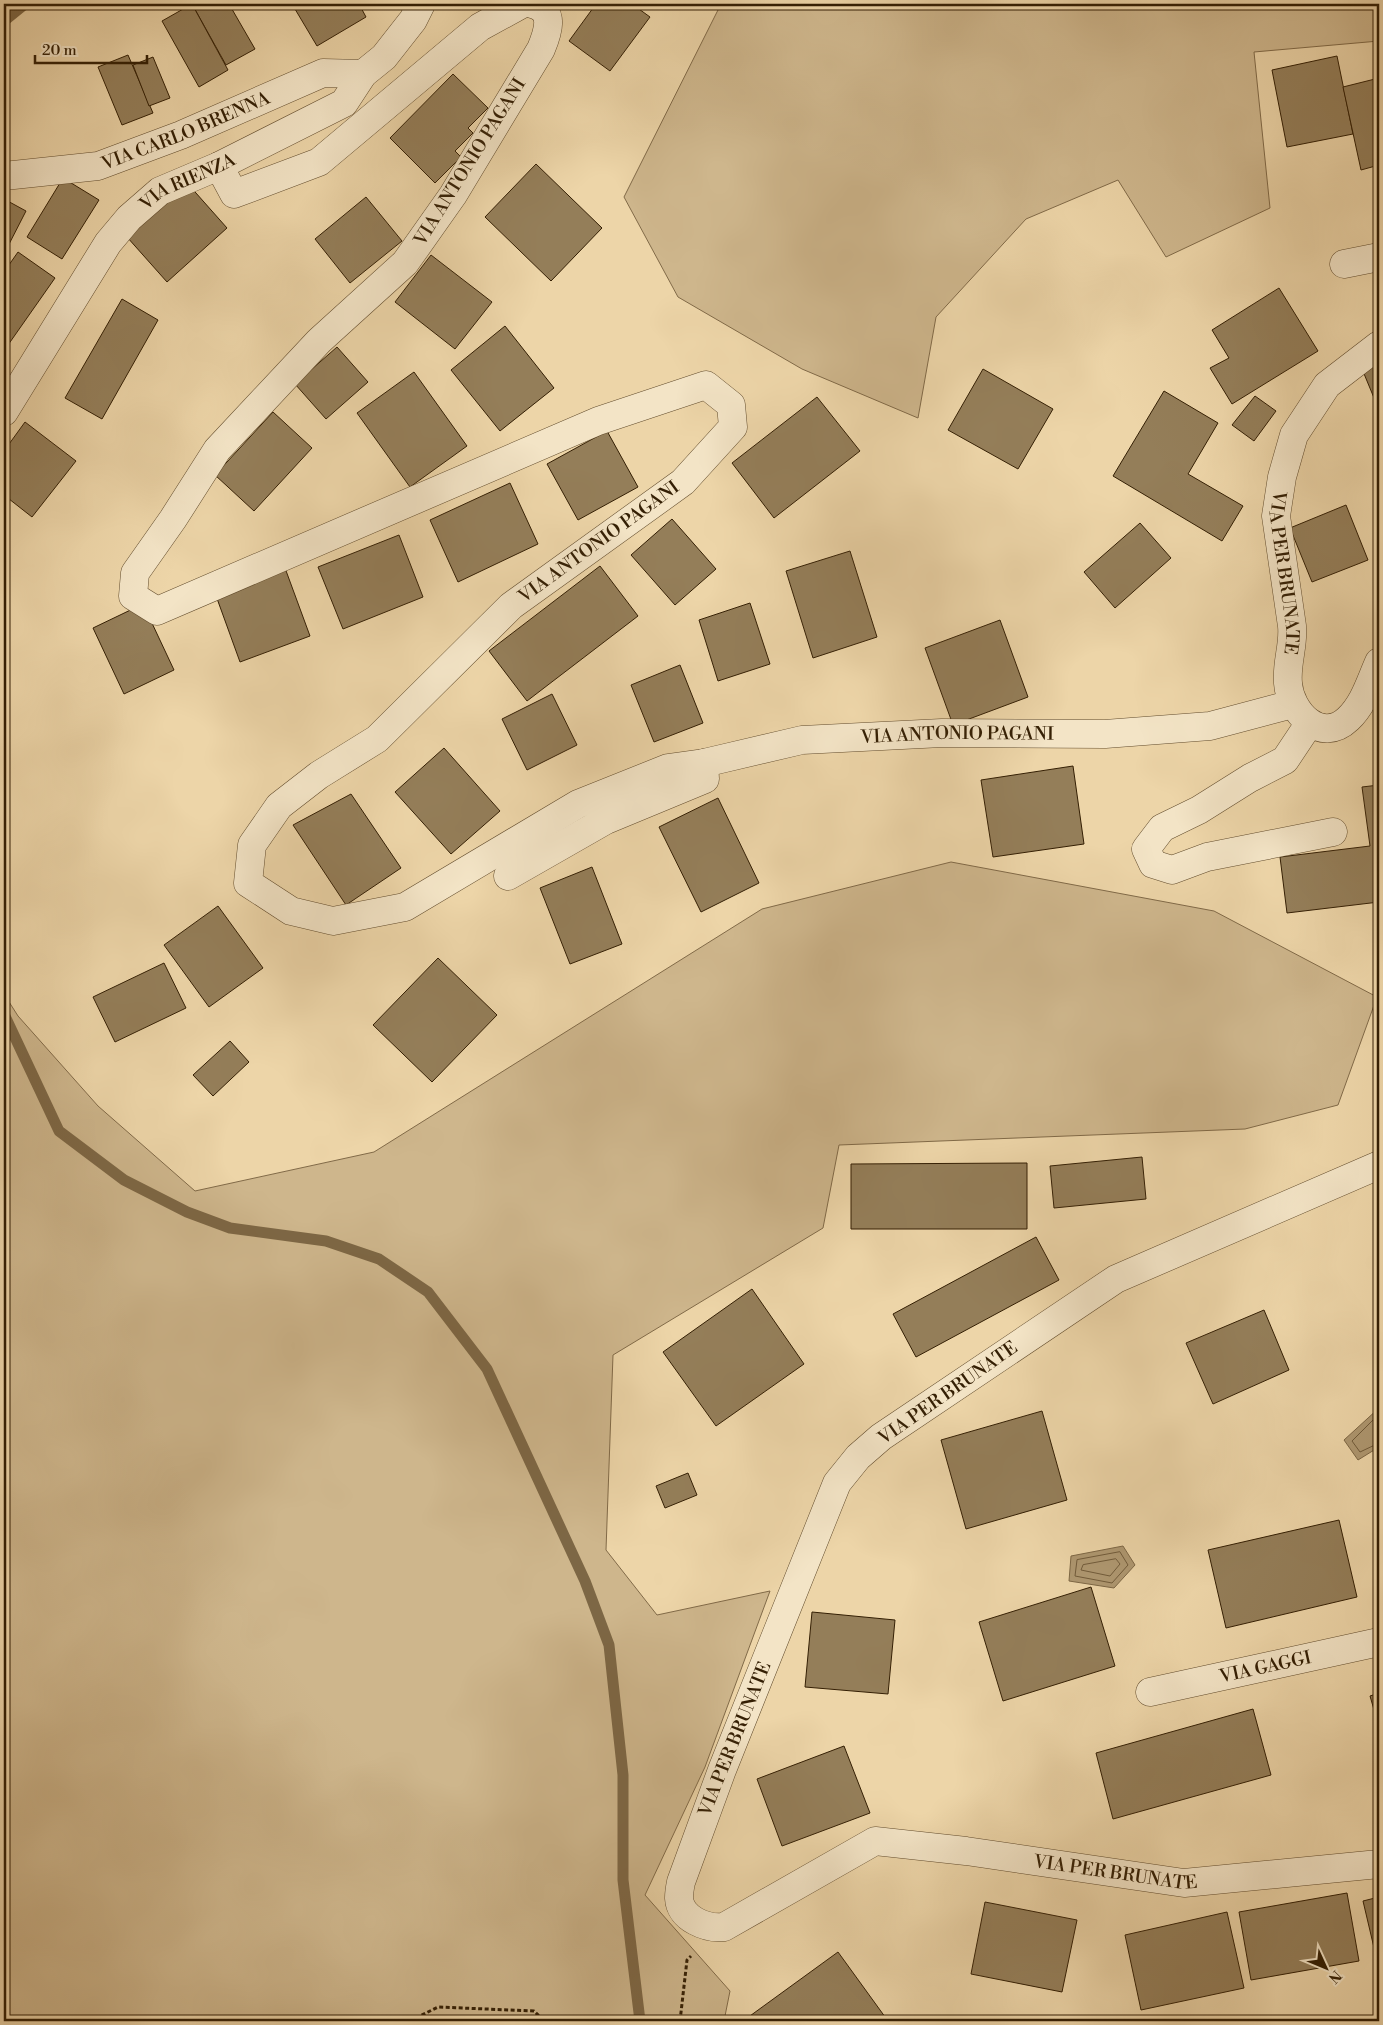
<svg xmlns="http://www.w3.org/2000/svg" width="1383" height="2025" viewBox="0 0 1383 2025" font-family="'Libre Bodoni',serif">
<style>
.green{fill:#ceb68c;stroke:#816a48}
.water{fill:#ae9770;stroke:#7d6745}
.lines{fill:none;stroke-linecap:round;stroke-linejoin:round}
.shore{stroke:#715b3a;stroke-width:1}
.stream{stroke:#7d6745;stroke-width:11}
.building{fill:#947e59;stroke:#341f04}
.minor-casing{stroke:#624c2d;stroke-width:29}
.path{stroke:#341f04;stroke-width:3;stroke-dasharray:4 2.5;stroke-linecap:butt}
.minor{stroke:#f3e4c6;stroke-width:28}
.labels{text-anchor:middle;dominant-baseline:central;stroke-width:4.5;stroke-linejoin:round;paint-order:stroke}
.street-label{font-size:18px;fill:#341f04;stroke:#f3e4c6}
</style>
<rect width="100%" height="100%" fill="#edd5a8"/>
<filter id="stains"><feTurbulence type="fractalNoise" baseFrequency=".004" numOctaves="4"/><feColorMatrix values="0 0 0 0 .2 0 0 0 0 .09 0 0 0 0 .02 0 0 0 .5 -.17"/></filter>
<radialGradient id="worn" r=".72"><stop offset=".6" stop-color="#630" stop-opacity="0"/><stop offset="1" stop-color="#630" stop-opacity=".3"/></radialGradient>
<g class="green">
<polygon points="721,4 1379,4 1379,41 1254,52 1270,208 1166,257 1118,180 1026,219 936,317 918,418 802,369 678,297 624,197"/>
<polygon points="951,862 1214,911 1377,997 1338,1105 1245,1129 839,1145 823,1228 613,1355 606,1550 657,1615 770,1591 705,1767 645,1895 730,1991 724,2021 4,2021 4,994 18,1016 98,1106 195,1191 374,1152 762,909"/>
</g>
<g class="water">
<polygon points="1379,1408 1379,1447 1358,1460 1344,1440"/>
<polygon points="1123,1546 1135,1565 1114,1588 1069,1581 1071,1556"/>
</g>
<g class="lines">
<g class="shore">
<polyline points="1379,1414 1352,1441 1360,1452 1379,1443"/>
<polygon points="1120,1552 1128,1565 1112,1583 1075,1576 1077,1560"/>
<polygon points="1116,1559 1120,1564 1110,1576 1081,1570 1083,1565"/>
</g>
<g class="stream">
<polyline points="4,21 25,4"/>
<polyline points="4,1014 59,1131 124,1180 187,1212 230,1228 326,1241 379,1259 428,1292 487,1369 585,1581 609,1645 623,1775 623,1880 640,2021"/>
</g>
</g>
<g class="building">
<polygon points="192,4 229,4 255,49 226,65"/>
<polygon points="192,4 228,70 199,87 162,21"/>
<polygon points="292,4 359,4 366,17 317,46"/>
<polygon points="596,4 632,4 650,17 610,71 569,41"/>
<polygon points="128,55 153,113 122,125 98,67"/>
<polygon points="1337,56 1353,134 1287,147 1272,70"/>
<polygon points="153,57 170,98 149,106 133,65"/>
<polygon points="453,74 488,108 468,128 473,133 455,151 461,157 435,183 390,138"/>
<polygon points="1379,78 1379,165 1361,170 1343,87"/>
<polygon points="536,164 602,228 551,281 485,217"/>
<polygon points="63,178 99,200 62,259 27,237"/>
<polygon points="188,184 227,228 167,282 127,237"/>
<polygon points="366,197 402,241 350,283 315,239"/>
<polygon points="4,199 26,211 6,250 4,249"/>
<polygon points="18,252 55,278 8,345 4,342 4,272"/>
<polygon points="431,255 492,302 455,349 395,302"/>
<polygon points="1279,288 1318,351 1232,404 1210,368 1229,358 1212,330"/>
<polygon points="122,299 158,320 102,419 65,398"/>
<polygon points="505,326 554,388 500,431 451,370"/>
<polygon points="337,347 368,382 326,419 295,384"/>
<polygon points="1379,356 1379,410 1360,364"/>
<polygon points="983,369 1053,409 1018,469 948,430"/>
<polygon points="414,372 467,446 410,487 357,413"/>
<polygon points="1164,391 1218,423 1188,474 1243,506 1222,541 1113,476"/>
<polygon points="1255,396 1276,411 1254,441 1232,425"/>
<polygon points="817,397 860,451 774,518 732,463"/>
<polygon points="273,412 312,448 254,511 215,475"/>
<polygon points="25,422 76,461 32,517 4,495 4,451"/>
<polygon points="607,431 638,487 578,520 547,464"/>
<polygon points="510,483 538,544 458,582 430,520"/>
<polygon points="1346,505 1368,560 1312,582 1290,528"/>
<polygon points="672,519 716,569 675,605 631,555"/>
<polygon points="1140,523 1171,558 1115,608 1084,572"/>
<polygon points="399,535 423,597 343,629 318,567"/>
<polygon points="850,551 877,637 813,658 786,571"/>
<polygon points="600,566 638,616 527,701 489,651"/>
<polygon points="285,568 310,636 240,662 215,593"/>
<polygon points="750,603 770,664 718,681 699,620"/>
<polygon points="143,604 174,670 124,694 93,628"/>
<polygon points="1000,620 1028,697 953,725 925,648"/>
<polygon points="680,665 703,723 654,742 631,685"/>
<polygon points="552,694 577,745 527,770 502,719"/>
<polygon points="444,748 500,811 451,854 395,792"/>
<polygon points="1073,766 1084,844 993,857 981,780"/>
<polygon points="1379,785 1379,902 1287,913 1280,857 1370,846 1362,787"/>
<polygon points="351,794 401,868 346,905 293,825"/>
<polygon points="718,798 759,883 701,912 659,827"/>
<polygon points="592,867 622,944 570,964 540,888"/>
<polygon points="218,906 263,968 209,1007 164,945"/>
<polygon points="438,958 497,1015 432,1082 373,1025"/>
<polygon points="164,963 186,1008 115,1042 93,997"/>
<polygon points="230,1041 249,1062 213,1096 193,1075"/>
<polygon points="1142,1157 1146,1199 1054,1208 1050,1166"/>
<polygon points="1027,1163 1027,1229 851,1229 851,1164"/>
<polygon points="1036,1237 1059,1280 916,1357 893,1314"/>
<polygon points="752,1289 804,1364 716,1426 663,1352"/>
<polygon points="1264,1310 1289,1370 1213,1404 1186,1343"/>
<polygon points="1042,1411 1067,1500 966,1529 941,1440"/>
<polygon points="688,1473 697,1495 665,1508 656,1486"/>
<polygon points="1339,1520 1357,1597 1226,1628 1208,1550"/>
<polygon points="1091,1587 1115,1666 1003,1701 979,1622"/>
<polygon points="812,1612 895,1620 888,1694 805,1687"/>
<polygon points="1379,1693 1379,1727 1370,1696"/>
<polygon points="1253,1709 1271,1775 1113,1819 1096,1753"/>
<polygon points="844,1746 870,1813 782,1846 757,1779"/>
<polygon points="1347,1893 1359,1961 1251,1980 1239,1912"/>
<polygon points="1379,1897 1379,1969 1363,1901"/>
<polygon points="985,1902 1077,1920 1062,1992 971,1974"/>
<polygon points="1227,1912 1244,1988 1141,2010 1125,1935"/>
<polygon points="838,1952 888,2021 743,2021"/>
</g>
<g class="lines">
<g class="minor-casing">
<g id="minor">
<path id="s1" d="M532,4c24,6 16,28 9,45l-88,146 -48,68 -86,78 -102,109 -44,69 -38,54 -2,23 24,15 441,-190 108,-36 25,20 2,22 -50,55 -172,124 -134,133 -58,36 -40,31 -27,39 -4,38 43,28 42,10 72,-14 173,-103 90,-36 36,-5 98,-23 140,-7 163,1 105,-8 83,-22"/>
<polyline points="219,166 234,194 319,162 480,27 522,4"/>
<path id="s2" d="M4,176l94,-10 83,-31 142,-62 40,1"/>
<polyline points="1344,264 1379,257"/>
<path id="s3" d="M1379,345l-52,40 -33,50 -12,42 -6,39 16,110c2,19 -6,38 -4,57 2,29 33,62 60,36 16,-15 22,-37 31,-57"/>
<path id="s4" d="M4,412l104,-169 21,-25 31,-27 59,-25 125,-63 19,-29 21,-17 29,-37 8,-16"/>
<polyline points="1309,724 1285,760 1250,778 1199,810 1162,828 1146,849 1153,864 1172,870 1207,857 1333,832"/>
<polyline points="508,876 606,820 705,779 704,763"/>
<path id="s5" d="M1379,1165l-263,114 -235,158 -23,20 -21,26 -115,287 -41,112c-1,5 -2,11 -2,16 1,21 28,31 45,29l151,-86 91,10 218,32 195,-19"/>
<path id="s6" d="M1150,1692l229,-50"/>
</g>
</g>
<g class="path">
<polyline points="410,2021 438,2007 534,2011 544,2021"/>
<polyline points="680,2021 687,1960 691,1956"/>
</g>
<use href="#minor" class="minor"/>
</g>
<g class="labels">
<g class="street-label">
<text stroke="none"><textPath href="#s2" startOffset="189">VIA CARLO BRENNA</textPath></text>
<text transform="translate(470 162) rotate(-58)">VIA ANTONIO PAGANI</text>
<text stroke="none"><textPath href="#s4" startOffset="301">VIA RIENZA</textPath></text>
<text transform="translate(599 542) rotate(-36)">VIA ANTONIO PAGANI</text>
<text stroke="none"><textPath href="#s3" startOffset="266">VIA PER BRUNATE</textPath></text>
<text stroke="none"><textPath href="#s1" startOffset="2859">VIA ANTONIO PAGANI</textPath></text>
<text transform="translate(948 1393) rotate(-35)">VIA PER BRUNATE</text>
<text stroke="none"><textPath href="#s6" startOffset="118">VIA GAGGI</textPath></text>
<text transform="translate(735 1739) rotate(-68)">VIA PER BRUNATE</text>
<text stroke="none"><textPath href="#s5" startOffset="1554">VIA PER BRUNATE</textPath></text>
</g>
</g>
<rect width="1383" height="2025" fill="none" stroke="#edd5a8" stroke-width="20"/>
<rect x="5" y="5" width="1373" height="2015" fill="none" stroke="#341f04" stroke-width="2.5"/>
<rect x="10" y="10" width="1363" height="2005" fill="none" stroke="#341f04"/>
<g transform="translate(1326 1968) rotate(134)" stroke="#f3e4c6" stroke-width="4" paint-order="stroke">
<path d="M0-4L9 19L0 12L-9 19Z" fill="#341f04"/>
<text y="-8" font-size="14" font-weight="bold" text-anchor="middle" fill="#341f04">N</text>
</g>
<path d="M35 55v8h112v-8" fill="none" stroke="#341f04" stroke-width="2.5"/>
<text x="42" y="55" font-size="15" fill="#341f04" stroke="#f3e4c6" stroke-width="4" paint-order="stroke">20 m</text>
<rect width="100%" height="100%" filter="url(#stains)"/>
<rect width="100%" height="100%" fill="url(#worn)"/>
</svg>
